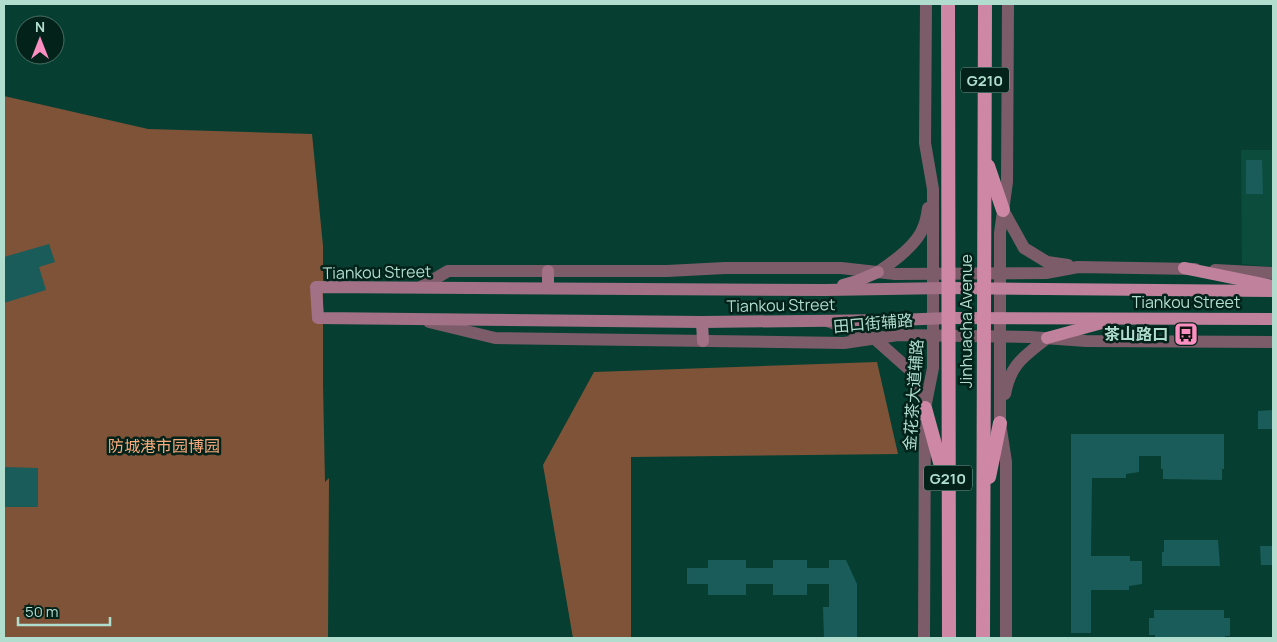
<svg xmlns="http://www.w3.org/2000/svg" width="1277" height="642" viewBox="0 0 1277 642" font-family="Manrope,'Noto Sans SC',sans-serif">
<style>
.built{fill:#0b4c3d}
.green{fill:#7f5338}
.building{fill:#1a5c5a}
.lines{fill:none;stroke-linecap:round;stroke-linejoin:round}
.tertiary{stroke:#7c5c69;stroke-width:12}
.secondary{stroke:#a27186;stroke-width:12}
.primary{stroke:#c0819c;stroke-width:12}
.trunk{stroke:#ce88a6;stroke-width:14}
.labels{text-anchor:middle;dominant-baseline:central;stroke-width:5;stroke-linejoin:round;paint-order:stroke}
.shield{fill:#03221a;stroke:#7da598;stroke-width:1}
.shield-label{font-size:15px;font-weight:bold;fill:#b1ddce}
.street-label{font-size:16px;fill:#b1ddce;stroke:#03221a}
.poi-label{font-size:16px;font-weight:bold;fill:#b1ddce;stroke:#03221a;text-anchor:end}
.park-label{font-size:16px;fill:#f7aa7b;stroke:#03221a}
</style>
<rect width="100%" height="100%" fill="#063f31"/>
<polygon class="built" points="1241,150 1273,150 1273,267 1242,264"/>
<g class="green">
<polygon points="4,96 148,129 312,134 323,246 323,385 325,482 329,478 328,638 4,638"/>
<polygon points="877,362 898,454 631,457 631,638 573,638 543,465 594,372"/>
</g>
<g class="building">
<polygon points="1246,160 1262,160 1263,194 1246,194"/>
<polygon points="49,244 55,262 39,267 46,290 4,303 4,257"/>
<polygon points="1273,410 1273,429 1258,429 1258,411"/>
<polygon points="1071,434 1224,434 1224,469 1222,469 1222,480 1163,479 1163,469 1161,469 1161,456 1139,456 1139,472 1126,474 1126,478 1092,478 1091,556 1130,556 1130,561 1142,561 1142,584 1129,586 1129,590 1091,590 1091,633 1071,633"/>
<polygon points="4,467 38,468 38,507 4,507"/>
<polygon points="1164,540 1218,540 1220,566 1162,566 1162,552 1164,552"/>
<polygon points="1260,546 1273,546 1273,565 1261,565"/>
<polygon points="708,560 746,560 746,568 773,568 773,560 807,560 807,568 829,568 829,560 846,560 857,584 857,638 824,638 823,607 829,607 829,584 807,584 807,595 773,595 773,584 746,584 746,595 708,595 708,584 687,584 687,568 708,568"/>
<polygon points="1154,610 1224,610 1224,618 1230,618 1230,636 1225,636 1225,638 1155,638 1155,635 1149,635 1149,618 1154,618"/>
</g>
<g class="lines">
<g class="tertiary">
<polyline points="1003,210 1024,248 1047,262 1068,265"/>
<polyline points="1215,270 1273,273"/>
<path d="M878,272c15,-10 39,-28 45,-44 3,-6 4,-13 5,-20"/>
<polyline points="421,287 448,271 667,271 725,268 841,268 895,274 1046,273 1078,267 1195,269"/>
<polyline points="827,321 875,339 911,371 924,406"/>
<polyline points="429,322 495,338 844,343 898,335 1030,337 1086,341 1273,342"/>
<path d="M1005,394c6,-31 19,-37 42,-56"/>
<polyline points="924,638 925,408 933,368 933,189 925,143 926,4"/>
<polyline points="1006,638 1006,462 1000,423 1000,233 1007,182 1008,4"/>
</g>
<g class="secondary">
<polyline points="548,271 548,288"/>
<polyline points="843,285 857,281 878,272"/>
<polyline points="948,288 825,290 316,287 318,318 702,322 898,320 948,318"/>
<polyline points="702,322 703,341"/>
</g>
<g class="primary">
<polyline points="1184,268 1273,286"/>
<polyline points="948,288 1273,291"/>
<polyline points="948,318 1273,319"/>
<polyline points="1047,338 1102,323"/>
</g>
<g class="trunk">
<polyline points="948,4 949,638"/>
<polyline points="988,166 1003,210"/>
<polyline points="925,408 944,477"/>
<polyline points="989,477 1000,423"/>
<polyline points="983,638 985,4"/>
</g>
</g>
<defs>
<g id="bus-square" transform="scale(1.25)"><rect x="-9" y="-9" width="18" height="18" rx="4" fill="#fc8fc1" stroke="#03221a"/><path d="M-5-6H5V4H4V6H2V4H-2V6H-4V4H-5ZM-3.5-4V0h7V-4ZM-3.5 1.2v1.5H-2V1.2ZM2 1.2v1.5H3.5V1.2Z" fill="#111"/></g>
</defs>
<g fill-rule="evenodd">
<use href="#bus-square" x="1186" y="334"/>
</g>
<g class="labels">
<g class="shield">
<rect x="961" y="67.5" width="48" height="25" rx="4"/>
<rect x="924" y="465.5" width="48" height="25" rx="4"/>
</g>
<g class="shield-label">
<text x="985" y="80">G210</text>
<text x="948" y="478">G210</text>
</g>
<g class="street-label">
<text transform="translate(377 272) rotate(-1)">Tiankou Street</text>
<text x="1186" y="302">Tiankou Street</text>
<text transform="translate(781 305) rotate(-1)">Tiankou Street</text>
<text transform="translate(966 321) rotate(-90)">Jinhuacha Avenue</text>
<text transform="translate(873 323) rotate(-5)">田口街辅路</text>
<text transform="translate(913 395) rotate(-86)">金花茶大道辅路</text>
</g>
<g class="poi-label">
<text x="1168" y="334">茶山路口</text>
</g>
<g class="park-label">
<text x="164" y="446">防城港市园博园</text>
</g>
</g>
<rect width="1277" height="642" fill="none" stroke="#b1ddce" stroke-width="10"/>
<g transform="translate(40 40)"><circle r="24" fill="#03221a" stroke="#496d62"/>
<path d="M0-4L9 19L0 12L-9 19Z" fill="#fc8fc1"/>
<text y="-8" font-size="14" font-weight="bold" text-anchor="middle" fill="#b1ddce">N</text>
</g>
<path d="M18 617v8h92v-8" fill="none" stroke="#b1ddce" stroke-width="2.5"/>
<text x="25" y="617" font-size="15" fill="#b1ddce" stroke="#03221a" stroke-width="4" paint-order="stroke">50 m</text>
</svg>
